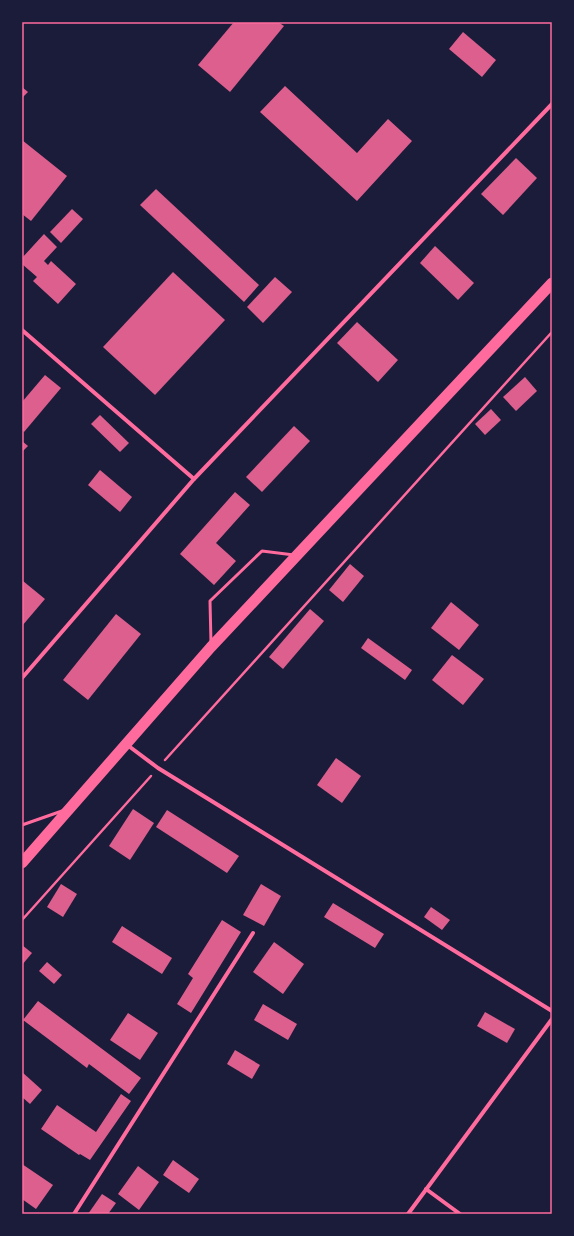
<svg xmlns="http://www.w3.org/2000/svg" width="574" height="1236" viewBox="0 0 574 1236" font-family="'Open Sans',sans-serif">
<style>
.building{fill:#dd5f8e}
.lines{fill:none;stroke-linecap:round;stroke-linejoin:round}
.path{stroke:#ff6b9d;stroke-width:2.5}
.service{stroke:#ff6b9d;stroke-width:3}
.minor{stroke:#ff6b9d;stroke-width:4}
.trunk{stroke:#ff6b9d;stroke-width:11}
.neatline{fill:none;stroke:#ff6b9d;stroke-width:1.5}
</style>
<rect width="100%" height="100%" fill="#1b1b3a"/>
<g class="building">
<polygon points="234,22 278,22 284,26 230,92 198,65"/>
<polygon points="463,32 496,60 482,77 449,49"/>
<polygon points="285,86 357,153 388,119 412,141 357,201 260,112"/>
<polygon points="22,87 28,92 22,98"/>
<polygon points="22,140 67,176 31,221 22,214"/>
<polygon points="516,158 537,178 503,215 481,194"/>
<polygon points="156,189 259,285 244,302 140,205"/>
<polygon points="72,209 83,219 61,243 50,232"/>
<polygon points="44,234 57,247 44,261 48,265 51,261 76,284 58,304 33,281 37,277 22,264 22,258"/>
<polygon points="435,246 474,283 458,300 420,263"/>
<polygon points="173,272 225,320 155,395 103,347"/>
<polygon points="275,277 292,292 263,323 247,307"/>
<polygon points="357,322 398,360 378,382 337,343"/>
<polygon points="45,375 61,388 24,432 22,430 22,402"/>
<polygon points="525,377 537,391 516,411 503,397"/>
<polygon points="491,409 501,420 485,435 475,424"/>
<polygon points="100,415 129,443 120,452 91,424"/>
<polygon points="294,426 310,441 262,492 246,477"/>
<polygon points="22,441 28,446 22,452"/>
<polygon points="100,470 132,497 120,512 88,485"/>
<polygon points="235,492 250,505 216,543 236,561 214,585 180,554"/>
<polygon points="350,564 364,576 343,602 329,590"/>
<polygon points="23,581 45,599 22,626 22,582"/>
<polygon points="451,602 479,625 459,650 431,628"/>
<polygon points="310,609 324,621 283,669 269,657"/>
<polygon points="116,614 141,634 88,700 63,680"/>
<polygon points="368,638 412,670 405,680 361,648"/>
<polygon points="452,655 484,679 463,705 432,680"/>
<polygon points="336,758 361,776 342,803 317,785"/>
<polygon points="133,809 154,823 130,860 109,846"/>
<polygon points="167,810 239,856 227,873 156,827"/>
<polygon points="61,884 77,894 63,917 47,907"/>
<polygon points="261,884 281,896 264,926 243,915"/>
<polygon points="333,903 384,934 375,948 324,917"/>
<polygon points="431,907 450,920 442,930 424,917"/>
<polygon points="222,920 241,932 191,1013 177,1004 193,978 188,974"/>
<polygon points="122,926 172,958 162,974 112,942"/>
<polygon points="274,942 304,964 283,994 253,972"/>
<polygon points="22,945 32,953 22,965"/>
<polygon points="47,962 62,975 54,984 39,971"/>
<polygon points="38,1001 141,1078 129,1094 89,1064 87,1068 23,1020"/>
<polygon points="263,1004 297,1024 288,1040 254,1020"/>
<polygon points="485,1012 515,1029 507,1043 477,1026"/>
<polygon points="128,1013 158,1033 140,1060 110,1040"/>
<polygon points="235,1050 260,1065 252,1079 227,1064"/>
<polygon points="22,1072 42,1090 30,1104 22,1097"/>
<polygon points="121,1094 131,1101 90,1160 80,1154 79,1155 41,1129 57,1105 96,1132"/>
<polygon points="173,1160 199,1179 189,1193 163,1175"/>
<polygon points="22,1164 53,1185 36,1209 22,1199"/>
<polygon points="138,1166 159,1182 139,1210 118,1194"/>
<polygon points="102,1194 116,1203 108,1214 88,1214"/>
</g>
<g class="lines">
<g class="path">
<polyline points="165,760 552,332"/>
<polyline points="22,920 151,776"/>
</g>
<g class="service">
<polyline points="211,643 210,601 262,551 294,555"/>
<polyline points="22,825 62,811"/>
</g>
<g class="minor">
<polyline points="22,330 194,479"/>
<polyline points="22,678 194,479 552,104"/>
<polyline points="126,744 158,768 552,1011"/>
<polyline points="426,1189 460,1214"/>
<polyline points="74,1214 253,933"/>
<polyline points="408,1214 552,1019"/>
</g>
<polyline class="trunk" points="22,863 211,647 552,283"/>
</g>
<rect width="574" height="1236" fill="none" stroke="#1b1b3a" stroke-width="46"/>
<rect x="23" y="23" width="528" height="1190" class="neatline"/>
</svg>
